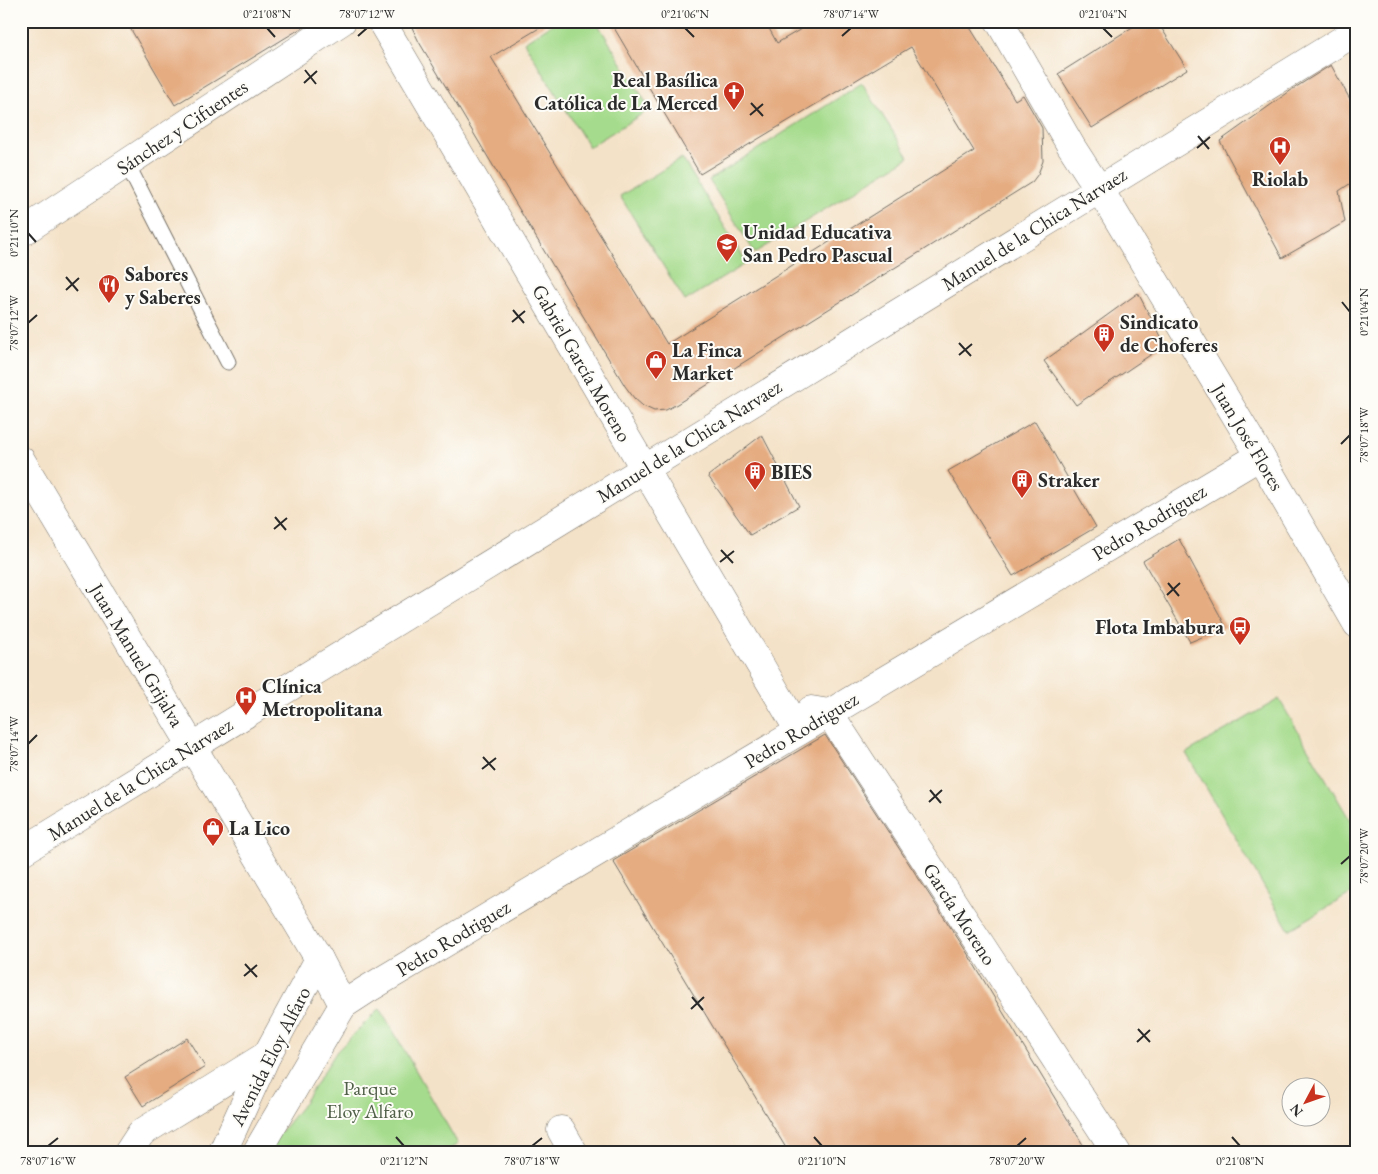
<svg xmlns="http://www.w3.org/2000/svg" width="1378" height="1174" viewBox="0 0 1378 1174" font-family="'EB Garamond',serif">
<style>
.green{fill:#a5db8c;stroke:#68835c}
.building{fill:#e5ac81}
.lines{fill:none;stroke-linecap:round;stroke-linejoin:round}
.lane-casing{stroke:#716b62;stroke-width:17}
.street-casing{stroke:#716b62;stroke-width:29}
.lane{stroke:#fff;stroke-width:15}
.street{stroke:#fff;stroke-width:28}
.ticks{fill:none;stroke:#2b2b2b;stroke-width:2}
.labels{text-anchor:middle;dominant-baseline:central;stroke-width:4;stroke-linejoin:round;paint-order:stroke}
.poi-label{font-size:20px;font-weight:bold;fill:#2b2b2b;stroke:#fdfcf7;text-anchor:start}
.street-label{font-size:20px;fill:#2b2b2b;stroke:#fdfcf7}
.park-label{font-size:20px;fill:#506048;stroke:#fdfcf7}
.neatline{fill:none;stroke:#2b2b2b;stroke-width:2}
.ticks-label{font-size:12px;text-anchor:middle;fill:#2b2b2b}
</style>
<rect width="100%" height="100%" fill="#fdfcf7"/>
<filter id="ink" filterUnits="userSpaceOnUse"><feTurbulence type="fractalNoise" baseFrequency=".02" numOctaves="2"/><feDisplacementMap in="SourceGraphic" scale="10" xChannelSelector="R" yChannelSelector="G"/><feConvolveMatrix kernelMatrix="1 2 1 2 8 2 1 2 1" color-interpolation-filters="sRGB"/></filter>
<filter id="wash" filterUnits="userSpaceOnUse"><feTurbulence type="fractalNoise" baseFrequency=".0096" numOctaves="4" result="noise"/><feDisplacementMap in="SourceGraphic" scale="20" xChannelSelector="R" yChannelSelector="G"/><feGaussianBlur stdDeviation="1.12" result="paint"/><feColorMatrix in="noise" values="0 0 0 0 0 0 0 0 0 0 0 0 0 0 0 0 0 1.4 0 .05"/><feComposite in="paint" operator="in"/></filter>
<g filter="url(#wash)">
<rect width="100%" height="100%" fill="#f4e2c8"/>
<g class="green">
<polygon points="557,21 596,21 650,109 589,147 524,42"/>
<polygon points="862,83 909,157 755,253 709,180"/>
<polygon points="682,158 747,263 685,301 620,196"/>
<polygon points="1279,699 1357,832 1357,890 1289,930 1186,753"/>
<polygon points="380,1008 458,1144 443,1153 269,1153 272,1143 301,1107 337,1051"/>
</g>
<g id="blocks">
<g class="building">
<polygon points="126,21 313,21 175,105"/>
<polygon points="409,21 551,21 491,57 667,344 974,151 911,47 700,174 610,21 765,21 777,43 815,21 966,21 1015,100 1023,95 1042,128 1043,161 1038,174 1032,182 677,404 666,410 654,411 643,406 634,398 625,386 419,42"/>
<polygon points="1142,21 1157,21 1187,69 1092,128 1058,74"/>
<polygon points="1331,65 1357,112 1357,179 1339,191 1345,222 1282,258 1220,141 1293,89"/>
<polygon points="1138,293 1165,345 1076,405 1044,361"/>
<polygon points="1035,421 1096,527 1013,576 948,471"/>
<polygon points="762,435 799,506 750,535 708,476"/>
<polygon points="1179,539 1226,627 1190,642 1143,561"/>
<polygon points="825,735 966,951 1088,1153 789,1153 613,861"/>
<polygon points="187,1038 205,1067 143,1106 125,1077"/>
</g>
</g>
</g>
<g filter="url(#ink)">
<use href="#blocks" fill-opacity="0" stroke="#716b62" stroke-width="1"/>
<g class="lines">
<g class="lane-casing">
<polyline id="lane" points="127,164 228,362"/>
</g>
<g class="street-casing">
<g id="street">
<polyline points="381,21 799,731"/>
<polyline points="999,21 1071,146 1113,211 1260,456 1357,624"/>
<polyline points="21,233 342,21"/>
<polyline points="21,460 319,959 343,1005"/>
<polyline points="811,710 829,713 1117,1153"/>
<polyline points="21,852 1357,31"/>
<polyline points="561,1130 574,1153"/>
<polyline points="128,1153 141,1133 267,1055"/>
<polyline points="222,1153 267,1055 319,959"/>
<polyline points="256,1153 343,1005 366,990 1260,456"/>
</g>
</g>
<use href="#lane" class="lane"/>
<use href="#street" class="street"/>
</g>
</g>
<path class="ticks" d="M267,28l8,9M685,28l9,9M1103,28l9,9M358,36l9,-8M842,36l9,-8M305,70l11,14M304,83l13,-12M751,103l12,13M750,115l13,-11M1198,136l11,13M1197,148l13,-11M28,233l8,9M66,277l12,14M66,290l13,-12M1342,302l8,10M513,310l11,13M512,322l13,-11M28,323l9,-8M959,343l12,13M959,355l13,-11M1341,444l9,-9M275,517l11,13M274,529l13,-11M721,550l12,13M720,562l14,-11M1168,583l11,13M1167,595l13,-12M28,744l9,-9M483,757l12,13M482,769l14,-11M930,790l11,13M929,802l13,-12M1341,864l9,-8M245,964l12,13M244,976l13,-11M692,997l11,13M691,1009l13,-12M1138,1029l12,13M1137,1042l13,-12M396,1137l8,9M814,1137l8,9M1232,1137l8,9M48,1146l10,-8M532,1146l10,-8M1017,1146l9,-8"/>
<defs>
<g id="church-pin" transform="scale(1.125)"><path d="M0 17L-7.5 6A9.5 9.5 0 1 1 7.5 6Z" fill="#c8321e" stroke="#fdfcf7"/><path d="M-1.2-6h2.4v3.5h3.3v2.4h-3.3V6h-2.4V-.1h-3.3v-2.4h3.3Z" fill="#fff"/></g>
<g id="hospital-pin" transform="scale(1.125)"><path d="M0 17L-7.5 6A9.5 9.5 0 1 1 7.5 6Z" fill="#c8321e" stroke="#fdfcf7"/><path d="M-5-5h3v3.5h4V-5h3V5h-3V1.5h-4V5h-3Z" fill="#fff"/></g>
<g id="school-pin" transform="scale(1.125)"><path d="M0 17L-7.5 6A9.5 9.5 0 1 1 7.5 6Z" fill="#c8321e" stroke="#fdfcf7"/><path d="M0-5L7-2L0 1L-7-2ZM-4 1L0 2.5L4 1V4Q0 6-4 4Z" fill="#fff"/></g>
<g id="restaurant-pin" transform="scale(1.125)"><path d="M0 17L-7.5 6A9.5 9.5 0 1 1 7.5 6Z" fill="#c8321e" stroke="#fdfcf7"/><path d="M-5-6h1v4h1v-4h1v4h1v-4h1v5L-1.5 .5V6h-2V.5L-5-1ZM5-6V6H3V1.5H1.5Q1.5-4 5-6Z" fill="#fff"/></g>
<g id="building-pin" transform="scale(1.125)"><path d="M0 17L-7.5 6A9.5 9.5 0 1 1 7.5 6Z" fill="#c8321e" stroke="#fdfcf7"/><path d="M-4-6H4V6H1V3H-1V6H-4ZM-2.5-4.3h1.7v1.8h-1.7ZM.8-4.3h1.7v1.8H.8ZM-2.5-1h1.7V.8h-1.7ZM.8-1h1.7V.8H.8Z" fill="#fff"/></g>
<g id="shop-pin" transform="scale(1.125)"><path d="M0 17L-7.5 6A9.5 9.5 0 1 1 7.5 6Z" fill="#c8321e" stroke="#fdfcf7"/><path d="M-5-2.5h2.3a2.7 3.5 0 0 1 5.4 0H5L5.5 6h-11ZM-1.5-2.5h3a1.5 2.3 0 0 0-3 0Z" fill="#fff"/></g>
<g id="bus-pin" transform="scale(1.125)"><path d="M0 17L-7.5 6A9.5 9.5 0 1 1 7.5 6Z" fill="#c8321e" stroke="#fdfcf7"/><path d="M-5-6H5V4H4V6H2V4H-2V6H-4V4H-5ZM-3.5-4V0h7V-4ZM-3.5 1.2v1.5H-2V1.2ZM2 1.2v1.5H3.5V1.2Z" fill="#fff"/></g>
</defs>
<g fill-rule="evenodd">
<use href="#church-pin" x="734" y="92"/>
<use href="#hospital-pin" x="1280" y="147"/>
<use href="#school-pin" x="727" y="244"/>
<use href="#restaurant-pin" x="109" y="285"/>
<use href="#building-pin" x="1104" y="334"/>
<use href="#shop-pin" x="656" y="361"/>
<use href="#building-pin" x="755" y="472"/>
<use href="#building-pin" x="1022" y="480"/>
<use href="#bus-pin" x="1240" y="627"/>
<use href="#hospital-pin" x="246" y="697"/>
<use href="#shop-pin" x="213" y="828"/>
</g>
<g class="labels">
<g class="poi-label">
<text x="718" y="80" text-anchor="end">Real Basílica<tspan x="718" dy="23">Católica de La Merced</tspan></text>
<text x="1280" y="179" text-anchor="middle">Riolab</text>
<text x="743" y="232">Unidad Educativa<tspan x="743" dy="23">San Pedro Pascual</tspan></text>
<text x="125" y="274">Sabores<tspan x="125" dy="23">y Saberes</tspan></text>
<text x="1120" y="322">Sindicato<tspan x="1120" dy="23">de Choferes</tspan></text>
<text x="672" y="350">La Finca<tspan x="672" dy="23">Market</tspan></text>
<text x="771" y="472">BIES</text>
<text x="1038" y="480">Straker</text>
<text x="1224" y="627" text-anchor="end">Flota Imbabura</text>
<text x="262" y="686">Clínica<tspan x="262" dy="23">Metropolitana</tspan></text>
<text x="229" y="828">La Lico</text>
</g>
<g class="street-label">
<text transform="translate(182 127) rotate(-34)">Sánchez y Cifuentes</text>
<text transform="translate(1034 229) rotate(-32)">Manuel de la Chica Narvaez</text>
<text transform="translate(582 363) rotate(60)">Gabriel García Moreno</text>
<text transform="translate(1248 437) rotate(59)">Juan José Flores</text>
<text transform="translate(689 441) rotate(-32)">Manuel de la Chica Narvaez</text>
<text transform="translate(1149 522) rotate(-31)">Pedro Rodriguez</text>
<text transform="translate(137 655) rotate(59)">Juan Manuel Grijalva</text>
<text transform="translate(801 730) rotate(-31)">Pedro Rodriguez</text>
<text transform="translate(140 779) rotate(-32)">Manuel de la Chica Narvaez</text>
<text transform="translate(960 914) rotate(57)">García Moreno</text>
<text transform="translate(453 938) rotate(-31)">Pedro Rodriguez</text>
<text transform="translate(270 1056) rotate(-63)">Avenida Eloy Alfaro</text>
</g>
<g class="park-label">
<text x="370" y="1088">Parque<tspan x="370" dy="23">Eloy Alfaro</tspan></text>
</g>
</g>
<rect width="1378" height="1174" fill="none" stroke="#fdfcf7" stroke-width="55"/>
<g transform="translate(1306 1102) rotate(229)"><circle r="24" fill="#fdfcf7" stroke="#a9a8a5"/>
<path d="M0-4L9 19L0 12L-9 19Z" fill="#c8321e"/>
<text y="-8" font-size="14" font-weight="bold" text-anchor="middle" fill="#2b2b2b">N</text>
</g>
<rect x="28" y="28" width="1322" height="1118" class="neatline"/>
<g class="ticks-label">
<text x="267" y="18">0°21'08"N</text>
<text x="367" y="18">78°07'12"W</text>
<text x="685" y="18">0°21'06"N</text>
<text x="851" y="18">78°07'14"W</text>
<text x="1103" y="18">0°21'04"N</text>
<text transform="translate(14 233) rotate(-90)" y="4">0°21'10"N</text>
<text transform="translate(1364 312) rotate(-90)" y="4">0°21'04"N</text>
<text transform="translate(14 323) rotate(-90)" y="4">78°07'12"W</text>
<text transform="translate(1364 435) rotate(-90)" y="4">78°07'18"W</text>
<text transform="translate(14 744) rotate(-90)" y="4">78°07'14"W</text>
<text transform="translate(1364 856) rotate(-90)" y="4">78°07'20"W</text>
<text x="48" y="1165">78°07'16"W</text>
<text x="404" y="1165">0°21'12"N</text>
<text x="532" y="1165">78°07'18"W</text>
<text x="822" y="1165">0°21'10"N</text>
<text x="1017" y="1165">78°07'20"W</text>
<text x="1240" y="1165">0°21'08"N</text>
</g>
</svg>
